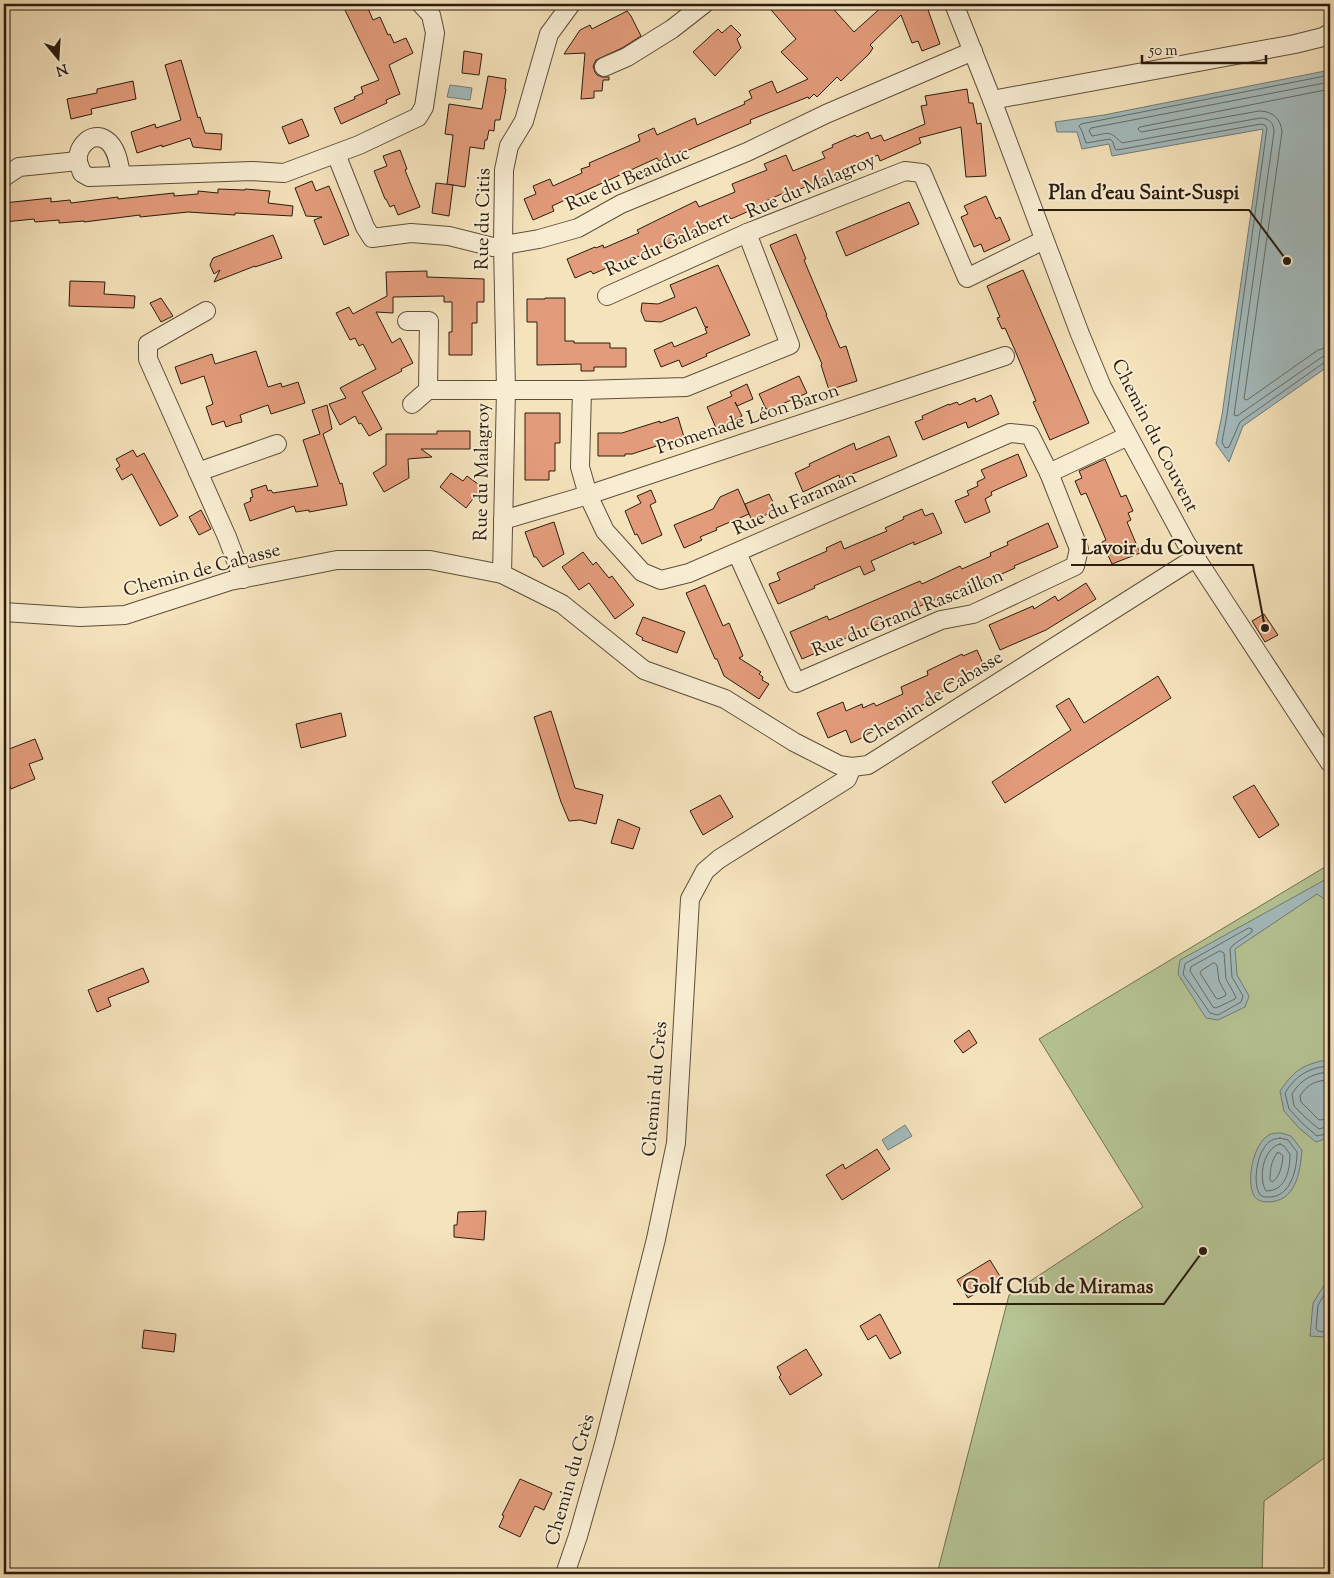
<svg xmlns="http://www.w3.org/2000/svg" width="1334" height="1578" viewBox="0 0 1334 1578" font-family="'Sorts Mill Goudy',serif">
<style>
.green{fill:#b6c595;stroke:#707052}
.water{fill:#a3bbbd;stroke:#737b77}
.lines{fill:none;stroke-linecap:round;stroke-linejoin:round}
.shore{stroke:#666c66;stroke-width:1}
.building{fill:#e39c7b;stroke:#2a1c0e}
.minor-casing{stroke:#5d4e3a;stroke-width:20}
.minor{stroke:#f8edd3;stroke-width:18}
.labels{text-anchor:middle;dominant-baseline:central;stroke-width:4;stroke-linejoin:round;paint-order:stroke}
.street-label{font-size:19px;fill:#2a1c0e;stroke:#f8edd3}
.leader{fill:none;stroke:#2a1c0e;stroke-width:2}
.callout-dot{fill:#2a1c0e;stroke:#f8edd3;stroke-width:2}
.callout-label{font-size:20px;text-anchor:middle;font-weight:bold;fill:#2a1c0e;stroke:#f8edd3;stroke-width:4;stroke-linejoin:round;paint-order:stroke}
</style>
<rect width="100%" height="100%" fill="#f5e3bc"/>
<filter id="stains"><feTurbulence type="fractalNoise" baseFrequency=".004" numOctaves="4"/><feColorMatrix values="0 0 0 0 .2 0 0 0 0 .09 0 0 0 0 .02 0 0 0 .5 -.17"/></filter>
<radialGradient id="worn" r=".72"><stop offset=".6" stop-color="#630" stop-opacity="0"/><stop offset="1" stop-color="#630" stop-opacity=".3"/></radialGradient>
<polygon class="green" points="1330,864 1330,1454 1264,1501 1262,1574 937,1574 1009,1295 1143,1207 1039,1039"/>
<g class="water">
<polygon points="1330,70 1330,365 1243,426 1229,462 1216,444 1222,415 1263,129 1112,156 1109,144 1082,149 1077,132 1057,132 1055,122 1104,115"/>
<polygon points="450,85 472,88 470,100 447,97"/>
<polygon points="1330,877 1330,903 1317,894 1235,949 1237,975 1249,996 1245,1007 1218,1020 1206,1018 1178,974 1180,960"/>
<path d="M1321,1061h9v76l-14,5 -17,-14 -15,-17 -4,-20c13,-18 18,-24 41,-30z"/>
<polygon points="905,1125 912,1136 888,1150 882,1140"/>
<path d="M1281,1133l10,3 11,14c-2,23 -6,52 -35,52 -5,0 -10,-2 -13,-6 -8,-16 -1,-52 15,-61 3,-2 8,-2 12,-2z"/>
<polygon points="1330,1276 1330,1334 1325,1337 1310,1336 1313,1303"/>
</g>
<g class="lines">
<g class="shore">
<polyline points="1330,75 1081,124 1079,126 1082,131 1086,143 1110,139 1113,142 1115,149 1117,150 1261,124 1265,125 1267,128 1227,415 1222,442 1225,448 1229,447 1240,422 1325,362 1330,361"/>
<path d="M1330,82l-239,46 -2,3 3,5c19,-3 16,-6 30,7l138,-25c9,0 14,5 14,14l-40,283 3,1 85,-59 8,-2"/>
<path d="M1330,89l-190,38 -2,2 3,3 118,-21c14,0 22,8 23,21l-38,267 3,1 71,-50 12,-3"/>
<polygon points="1249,928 1252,929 1252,932 1233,945 1230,949 1232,977 1243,996 1241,1002 1218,1015 1210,1013 1183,974 1185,964"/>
<polygon points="1220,951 1224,953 1226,979 1236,997 1235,999 1216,1008 1213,1007 1190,971 1191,967"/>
<polygon points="1214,963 1217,965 1219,981 1226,994 1225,996 1218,999 1216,998 1200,973 1201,971"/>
<path d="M1330,1066c-20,1 -34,9 -45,27l4,16 14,15 14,12 13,-3"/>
<path d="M1330,1072c-17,1 -29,7 -38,22l2,12 13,13 12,10 11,-3"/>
<path d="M1330,1080c-13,0 -23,4 -30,16l1,6 18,18 11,-1"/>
<path d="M1280,1138l8,2 9,12c0,17 -6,45 -28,45 -4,0 -8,0 -10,-4 -6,-10 -2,-36 5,-45 4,-7 9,-9 16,-10z"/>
<path d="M1280,1144l4,2 6,8c0,16 -4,37 -24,37 -8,-13 -3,-43 14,-47z"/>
<path d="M1277,1153h3l3,3c-1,10 -3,21 -11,26l-2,-2c0,-9 1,-19 7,-27z"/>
<polyline points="1330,1285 1318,1305 1316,1329 1318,1331 1323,1332 1330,1330"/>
</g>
</g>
<g class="building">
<polygon points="342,4 366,4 373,20 380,17 388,35 390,34 394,43 406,38 413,53 389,65 400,94 386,100 387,103 341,124 334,108 355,99 354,97 363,93 361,87 379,80"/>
<polygon points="766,4 829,4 854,32 885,4 926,4 940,44 922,51 918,41 912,43 901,15 870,45 873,48 869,54 841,81 837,77 817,97 814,94 809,99 808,97 750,120 751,123 684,152 684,150 659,161 657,158 552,206 554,211 533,220 524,199 536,194 533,186 550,179 553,186 582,173 581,169 590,166 589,163 640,141 638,135 654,128 657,135 695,118 697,125 745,104 744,102 752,98 749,91 772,81 777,93 808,79 781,52 796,39"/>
<polygon points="627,11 631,16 641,36 622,48 596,60 593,66 595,72 597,75 602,77 609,77 609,80 603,80 602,91 594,91 594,98 581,99 585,53 564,54 580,30 590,25 592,29"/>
<polygon points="731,25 741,35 737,39 741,48 715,76 693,52 718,29 722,33"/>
<polygon points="464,51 482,54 479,75 462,73"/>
<polygon points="181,60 198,118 200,117 205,133 222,134 221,150 193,147 190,138 162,147 162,145 137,153 131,132 155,124 156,128 181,120 165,65"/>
<polygon points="488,76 506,79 505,89 506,89 500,120 495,120 494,131 489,130 487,140 485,140 484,149 470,147 465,187 447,184 453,135 445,134 449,104 482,109"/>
<polygon points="133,81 136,99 91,109 92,114 71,119 67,99 97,93 97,89"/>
<polygon points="967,89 969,103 973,103 977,124 981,123 986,176 966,177 961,127 919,138 921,143 880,161 878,155 789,194 788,191 757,205 758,207 731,219 729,216 698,230 699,233 676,243 674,241 628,261 627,259 593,274 591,271 575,278 567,259 595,247 596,248 603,245 604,248 639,233 637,230 696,201 699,207 735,192 732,184 767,170 764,164 786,155 793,171 825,158 822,152 833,147 832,145 855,135 857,137 868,132 871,139 881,135 884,141 925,124 921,106 927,105 925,96"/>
<polygon points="302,119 309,136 289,144 282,127"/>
<polygon points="400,150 407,169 405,170 420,207 398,215 394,205 390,207 386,199 385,199 374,171 387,166 383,156"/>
<polygon points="312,181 316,191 329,186 349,235 324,245 314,220 322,217 306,216 295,188"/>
<polygon points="436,183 453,185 449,216 432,213"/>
<polygon points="218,189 245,190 245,189 270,191 268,203 293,206 292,216 235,213 235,215 188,212 140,217 140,215 84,222 84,221 59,223 59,220 35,222 34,219 4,222 4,203 51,198 51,202 70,200 71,203 118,197 118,199 174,193 174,196 198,194 198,191 218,193"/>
<polygon points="986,196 996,219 1000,217 1010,240 984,252 981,244 974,247 961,217 968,214 964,206"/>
<polygon points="909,202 919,224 846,256 836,232"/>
<polygon points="796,234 806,259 804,260 827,315 826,315 840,348 846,346 857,381 829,390 821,365 822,364 770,245"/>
<polygon points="273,235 282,258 255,267 255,266 214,282 220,270 214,274 210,265 213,258"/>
<polygon points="718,265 750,335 706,354 707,356 682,367 679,360 661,367 654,350 672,342 674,347 707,333 705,328 708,327 705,327 696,307 661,322 645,321 641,311 642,303 658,304 675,297 670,285"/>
<polygon points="1023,270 1089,423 1050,440 1033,402 1036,401 1014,348 1005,328 1002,329 997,318 1000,317 987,286"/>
<polygon points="427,271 427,277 484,279 484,302 477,302 477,323 472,323 472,355 449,355 449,332 452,332 452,302 444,302 444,296 393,297 393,313 376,312 392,343 400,338 413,363 401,369 402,371 362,392 382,429 369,436 361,423 359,424 355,416 340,425 329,404 346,398 340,388 376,369 363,344 359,346 355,338 350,340 336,313 349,307 353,314 387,296 386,272"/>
<polygon points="70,281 105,282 104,294 135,296 134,308 69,306"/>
<polygon points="161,298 173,316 161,322 150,303"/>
<polygon points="545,298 565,298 565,341 574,341 574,343 610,343 610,348 626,348 626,367 594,367 594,371 581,371 581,364 537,365 537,322 527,322 527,299 545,299"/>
<polygon points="256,351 268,387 281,383 282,387 298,382 305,403 271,414 268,405 240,415 242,422 234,424 226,427 224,421 212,425 206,407 213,404 204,376 181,384 175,367 212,354 215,364"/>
<polygon points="799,376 807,393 771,409 766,409 759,394"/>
<polygon points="747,384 753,399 737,406 735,402 742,416 716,428 707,407 732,396 730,392"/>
<polygon points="991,395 999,414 968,428 966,422 923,440 915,422 923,419 922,416 949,404 949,405 957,402 959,405 975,398 976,402"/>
<polygon points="327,405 332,429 323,434 340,484 342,483 347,505 309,512 309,510 296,512 294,506 250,521 244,504 251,501 250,498 253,497 251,490 266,485 268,491 271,490 273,493 318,486 303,440 320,434 312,410"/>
<polygon points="525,413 560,413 560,443 555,443 555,471 549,471 549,480 525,480"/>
<polygon points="678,417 684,437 632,454 625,454 625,456 598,456 598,433 622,433 660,421 660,423"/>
<polygon points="437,431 470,431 470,449 421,449 432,457 408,459 409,478 384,492 373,473 386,465 386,434 437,434"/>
<polygon points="889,436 897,456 840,479 839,475 803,492 795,473 810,466 809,464 854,443 856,450"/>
<polygon points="133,450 137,457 144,453 178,516 160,526 132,474 122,480 116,469 120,466 116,459"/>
<polygon points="1018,454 1027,476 991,492 992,495 985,499 990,512 965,523 955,501 969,495 967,491 978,486 977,482 985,478 981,470"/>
<polygon points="1105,459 1121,497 1126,495 1133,511 1128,513 1131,520 1127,522 1140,553 1112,564 1102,542 1106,540 1086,493 1081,495 1075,481 1082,478 1079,471"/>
<polygon points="451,473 463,481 467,476 482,487 466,508 440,487"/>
<polygon points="738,489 749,514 716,528 717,530 700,537 702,540 684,548 674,525 713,509 720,497"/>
<polygon points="651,490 656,502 650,505 662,535 642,544 637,534 635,535 625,511 641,503 637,496"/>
<polygon points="769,494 777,510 752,521 745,504"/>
<polygon points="922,509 925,516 933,513 942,533 914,545 914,542 871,561 875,570 864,575 860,566 814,586 815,588 778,604 769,584 780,580 777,573 827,551 826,548 841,541 844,549 887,531 885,528 904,519 903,517"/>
<polygon points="201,510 211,529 199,535 189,517"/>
<polygon points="554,522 564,554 543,567 536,557 534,557 525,532"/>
<polygon points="1048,523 1058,547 1014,566 1015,568 984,582 983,579 825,647 825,649 802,659 790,632 827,616 829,620 920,581 922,584 960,566 962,569 991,556 990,553 1008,545 1007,542"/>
<polygon points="583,552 593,565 596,562 609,578 612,576 634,605 615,619 589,583 579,590 562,567"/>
<polygon points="1086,583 1096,599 1046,630 1000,650 989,625 1033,606 1034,609 1055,596 1058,601"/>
<polygon points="705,585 723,626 729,623 743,656 739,658 761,672 759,674 763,677 762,680 769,684 759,699 724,676 717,659 715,659 686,593"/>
<polygon points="1264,614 1278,635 1265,642 1252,621"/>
<polygon points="643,617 685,632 677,653 642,640 643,638 636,634"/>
<polygon points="977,650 985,668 944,686 946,690 937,694 939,698 896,716 898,720 866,735 866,736 851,743 846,730 828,738 817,713 843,702 846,711 862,704 863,708 874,703 876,706 903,694 901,687 928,675 927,671 962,654 963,656"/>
<polygon points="1158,676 1171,698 1005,803 992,782 1071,730 1056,706 1069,698 1084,723"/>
<polygon points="551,711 575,788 603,795 596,824 580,820 569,821 561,802 534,717"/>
<polygon points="341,713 346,736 301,748 296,724"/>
<polygon points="35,739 43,759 29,764 35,779 11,789 4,770 4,751"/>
<polygon points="1254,785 1279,825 1259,838 1233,797"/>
<polygon points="720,795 733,817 703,835 690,811"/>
<polygon points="618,819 640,828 633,849 611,843"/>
<polygon points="143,968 149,982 108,998 111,1006 97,1012 88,990"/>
<polygon points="969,1030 977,1043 963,1053 954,1041"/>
<polygon points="877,1149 890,1169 842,1200 826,1175 843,1164 845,1169"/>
<polygon points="486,1211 484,1240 454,1237 454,1225 457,1225 458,1212"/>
<polygon points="990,1260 1001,1278 968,1298 957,1280"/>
<polygon points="880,1314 901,1353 890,1359 876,1335 868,1340 860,1326"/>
<polygon points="144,1330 176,1334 174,1352 142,1348"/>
<polygon points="806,1349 822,1375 790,1395 779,1377 781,1375 777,1367"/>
<polygon points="520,1479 552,1493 544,1510 535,1506 520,1537 499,1527 504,1516 502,1515"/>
</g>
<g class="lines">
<g class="minor-casing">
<g id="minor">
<polyline points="954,4 992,100 1080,334 1102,387 1186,543 1330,763"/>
<polyline points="604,67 627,57 672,29 704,4"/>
<polyline points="992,100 1295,44 1323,37 1330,33"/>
<polyline points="336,154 365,227 372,238 411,233 449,236 493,247 539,239 578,228 621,204 747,152 826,114 973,51"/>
<path d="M121,175c-2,-11 -4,-28 -15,-35 -15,-10 -30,8 -28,22 1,3 3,8 4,11l7,4 163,-6 32,2 75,-28 59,-28 6,-10 11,-74 -4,-18 -10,-11"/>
<polyline points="4,177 19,167 78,161"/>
<polyline points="607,296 747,233"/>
<polyline points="206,311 148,344 148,359 227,537 243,579"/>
<polyline points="407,321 429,321 428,390 412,404"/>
<polyline points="428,390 582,390 686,387 790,345 747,233 905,171 922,173 967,278 1044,240"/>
<polyline points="582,390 580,467 588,495 605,531 642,572 661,580 689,573 1010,433 1030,435 1049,473 1128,436"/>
<polyline points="198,472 277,444"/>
<polyline points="503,520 588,495 1005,356"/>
<polyline points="737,553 796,683 941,620 973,614 1075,566 1079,549 1049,473"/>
<polyline points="502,574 506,390 503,245 504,170 509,146 524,121 549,34 571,4"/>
<polyline points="4,612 80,617 125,615 230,581 337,560 430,560 502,574 562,604 644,670 725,699 794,742 839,765 852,767 868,765 1195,558"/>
<polyline points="565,1574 578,1536 605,1441 656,1239 676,1143 690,899 705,871 719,859 847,779 852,767"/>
</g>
</g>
<use href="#minor" class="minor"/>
</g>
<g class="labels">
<g class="street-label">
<text transform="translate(628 180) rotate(-24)">Rue du Beauduc</text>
<text transform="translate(811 187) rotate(-23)">Rue du Malagroy</text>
<text transform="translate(484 219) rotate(-89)">Rue du Citis</text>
<text transform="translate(668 245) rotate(-24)">Rue du Galabert</text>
<text transform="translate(748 420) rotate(-18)">Promenade Léon Baron</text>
<text transform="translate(1154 436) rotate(63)">Chemin du Couvent</text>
<text transform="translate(483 472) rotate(-89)">Rue du Malagroy</text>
<text transform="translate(795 504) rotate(-24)">Rue du Faraman</text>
<text transform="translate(202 571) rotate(-15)">Chemin de Cabasse</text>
<text transform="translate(908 614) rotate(-22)">Rue du Grand Rascaillon</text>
<text transform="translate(933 699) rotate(-32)">Chemin de Cabasse</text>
<text transform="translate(656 1089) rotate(-85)">Chemin du Crès</text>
<text transform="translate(571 1480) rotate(-74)">Chemin du Crès</text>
</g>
</g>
<path class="leader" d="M1287 261L1249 210H1038M1265 628L1253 565H1071M1203 1251L1164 1304H953"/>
<g class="callout-dot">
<circle cx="1287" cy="261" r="5"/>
<circle cx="1265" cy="628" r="5"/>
<circle cx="1203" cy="1251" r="5"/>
</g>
<g class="callout-label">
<text x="1144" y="199">Plan d'eau Saint-Suspi</text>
<text x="1162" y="554">Lavoir du Couvent</text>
<text x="1058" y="1293">Golf Club de Miramas</text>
</g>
<rect width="1334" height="1578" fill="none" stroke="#f5e3bc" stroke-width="20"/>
<rect x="5" y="5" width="1324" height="1568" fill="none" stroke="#2a1c0e" stroke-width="2.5"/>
<rect x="10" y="10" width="1314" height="1558" fill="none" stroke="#2a1c0e"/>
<g transform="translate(58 58) rotate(162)" stroke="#f8edd3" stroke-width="4" paint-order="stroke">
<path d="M0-4L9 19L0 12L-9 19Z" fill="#2a1c0e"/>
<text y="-8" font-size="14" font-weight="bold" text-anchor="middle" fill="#2a1c0e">N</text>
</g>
<path d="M1142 55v8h124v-8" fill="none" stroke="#2a1c0e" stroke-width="2.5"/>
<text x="1149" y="55" font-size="15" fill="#2a1c0e" stroke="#f8edd3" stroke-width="4" paint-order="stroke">50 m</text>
<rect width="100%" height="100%" filter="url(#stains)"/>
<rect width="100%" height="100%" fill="url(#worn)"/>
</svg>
